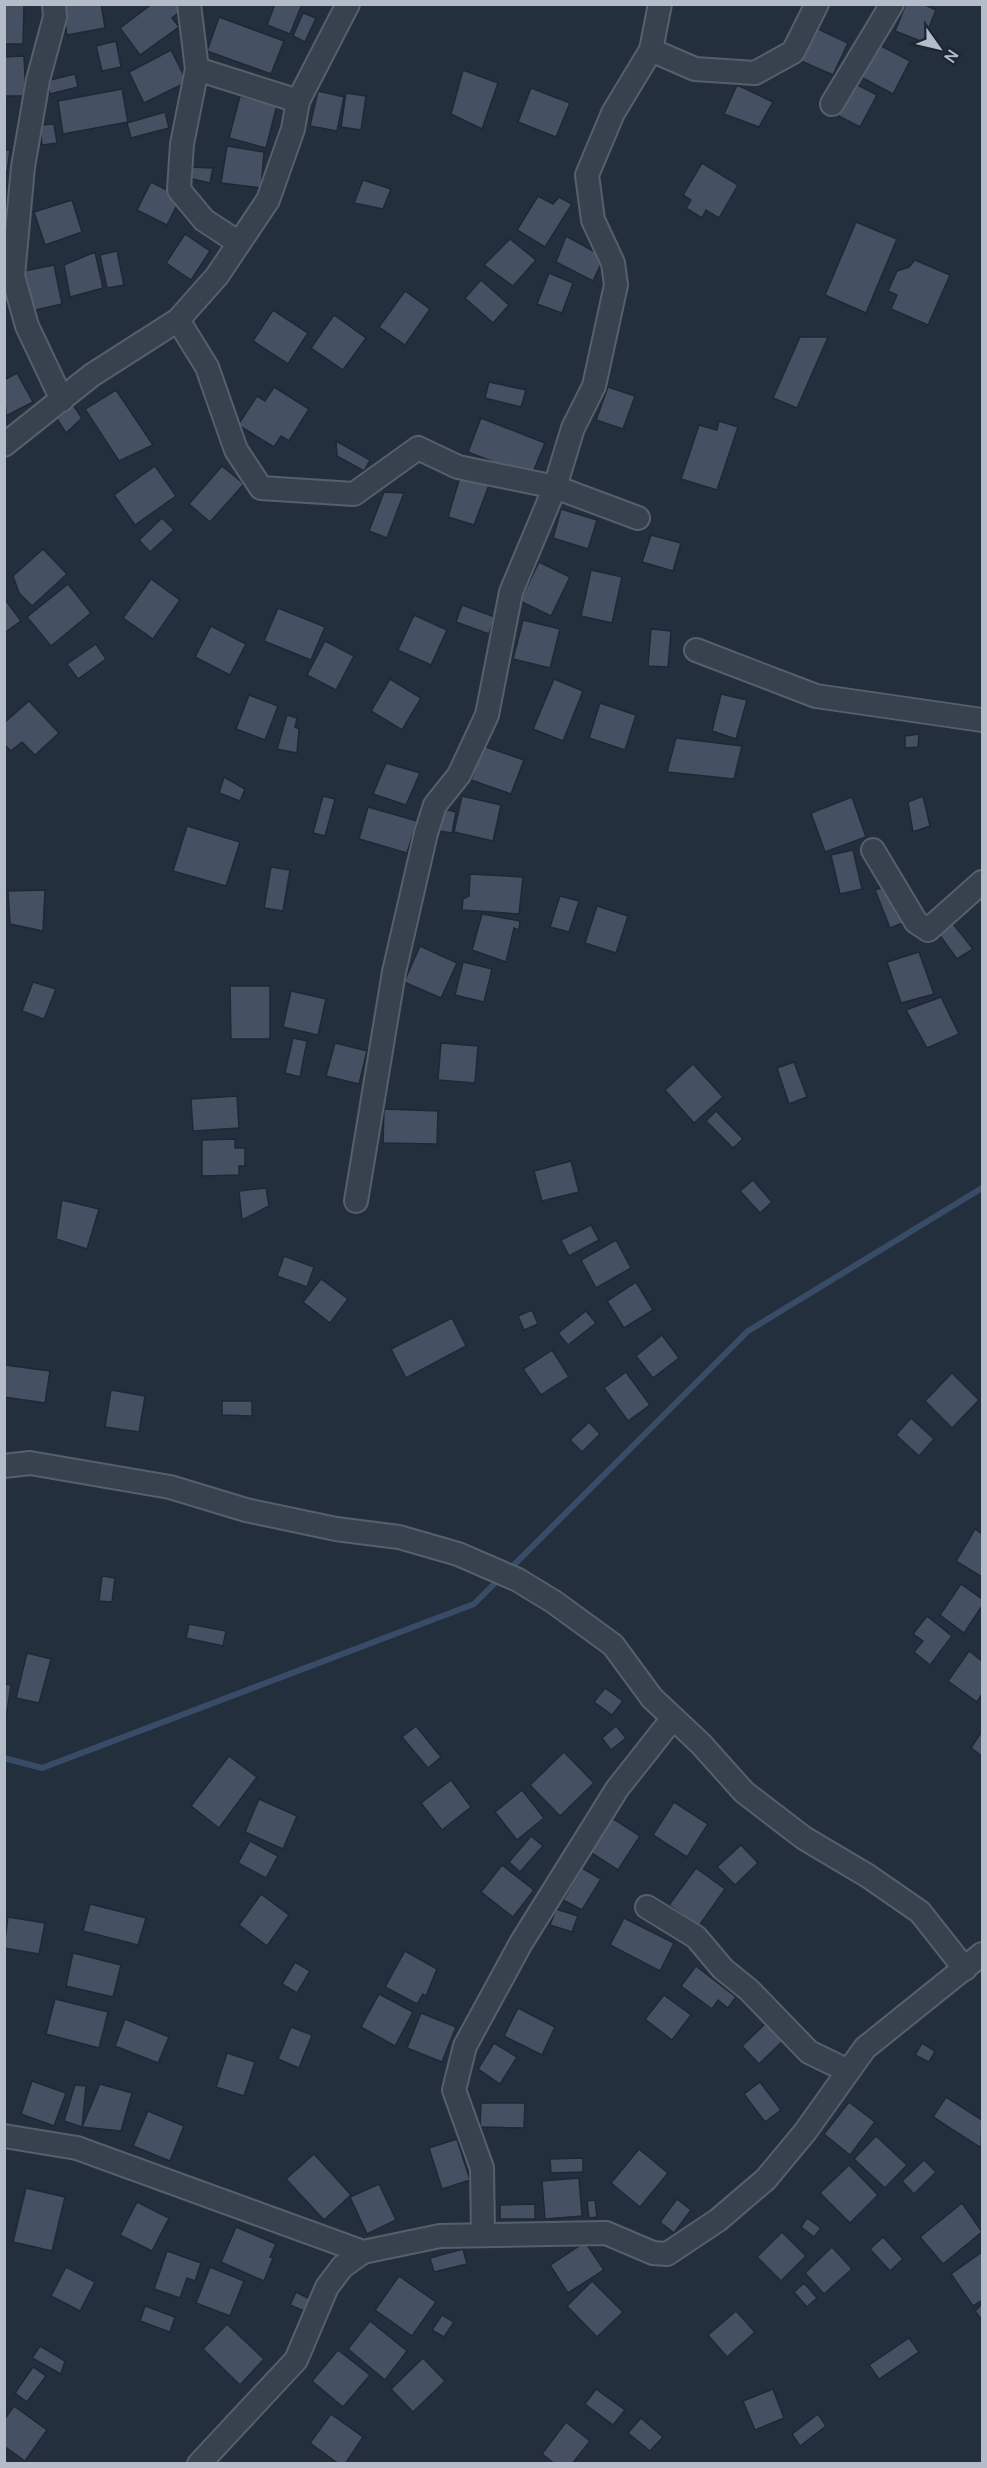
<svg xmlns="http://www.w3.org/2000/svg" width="987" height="2468" viewBox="0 0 987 2468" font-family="Manrope,sans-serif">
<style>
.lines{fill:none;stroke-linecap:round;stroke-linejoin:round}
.stream{stroke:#394c67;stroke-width:6}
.building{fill:#455162;stroke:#1f2835;stroke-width:1.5}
.minor-casing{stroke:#565f6c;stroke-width:26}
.minor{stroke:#38414e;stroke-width:22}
</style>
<rect width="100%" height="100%" fill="#242f3e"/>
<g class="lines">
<g class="stream">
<polyline points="509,1570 748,1331 982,1188"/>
<polyline points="4,1758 42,1768 474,1604 501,1577"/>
</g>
</g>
<g class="building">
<polygon points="62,4 101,4 105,28 67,35"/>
<polygon points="152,4 176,4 181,11 172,18 179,27 140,55 120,28"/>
<polygon points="275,4 302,4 290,34 267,25"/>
<polygon points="906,4 923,4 936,10 923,42 895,31"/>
<polygon points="5,5 24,5 23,44 4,44"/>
<polygon points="303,13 316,18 305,42 293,36"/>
<polygon points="219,17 284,41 271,74 207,51"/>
<polygon points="816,28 848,43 833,75 801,61"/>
<polygon points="116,41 121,67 102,71 96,46"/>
<polygon points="874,42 910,61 893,94 857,75"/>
<polygon points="171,50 187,82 144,103 129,72"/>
<polygon points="24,56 26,96 4,96 4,57"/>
<polygon points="463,70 498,83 482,129 451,114"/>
<polygon points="75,74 78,87 50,94 46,81"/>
<polygon points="852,82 877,95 860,127 835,114"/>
<polygon points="737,85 773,102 759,127 724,114"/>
<polygon points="531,88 570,103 556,137 518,122"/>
<polygon points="122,89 128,122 63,134 58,101"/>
<polygon points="318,91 344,97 337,131 310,126"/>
<polygon points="346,93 366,96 361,130 341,127"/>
<polygon points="240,96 277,105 266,148 229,138"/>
<polygon points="165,112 169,128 131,138 127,123"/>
<polygon points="54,124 57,143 42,145 40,125"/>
<polygon points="227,146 264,152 261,188 221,183"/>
<polygon points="4,150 10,150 7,172 4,171"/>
<polygon points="702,163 738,185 719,218 706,210 702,218 686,208 691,200 683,195"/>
<polygon points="188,167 213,168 210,183 188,178"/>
<polygon points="363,180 391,189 383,209 354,203"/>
<polygon points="151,182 181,197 167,225 137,210"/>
<polygon points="538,196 553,204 559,197 572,204 545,247 517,230"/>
<polygon points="72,200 82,232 45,245 34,212"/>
<polygon points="856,222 897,239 866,313 825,295"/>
<polygon points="185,234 210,251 191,280 166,263"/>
<polygon points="566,236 604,257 593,281 556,262"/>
<polygon points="510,239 536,260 513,286 484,265"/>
<polygon points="117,251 124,285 107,288 100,255"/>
<polygon points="95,252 103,288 70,297 64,265"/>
<polygon points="915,260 950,275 928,325 891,309 897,295 888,291 897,271 909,267"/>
<polygon points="54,265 62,304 27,312 19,272"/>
<polygon points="549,273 573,283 562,313 537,304"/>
<polygon points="481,280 509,305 493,323 465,298"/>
<polygon points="405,291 430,309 405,345 379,327"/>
<polygon points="273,310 308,333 288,364 253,341"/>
<polygon points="334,315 366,338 343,370 311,348"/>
<polygon points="800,337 828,337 797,408 773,398"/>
<polygon points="17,373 33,402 6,416 4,380"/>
<polygon points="489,382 526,390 521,407 485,398"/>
<polygon points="274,387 309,409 289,441 281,436 274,447 238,425 257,396 265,401"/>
<polygon points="608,387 635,396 623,429 596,420"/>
<polygon points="116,390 153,445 119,461 85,409"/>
<polygon points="73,405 82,418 66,433 57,419"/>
<polygon points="481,418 545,443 531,477 468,452"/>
<polygon points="719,421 738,427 717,490 681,479 699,425 717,430"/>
<polygon points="336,441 370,460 364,471 337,456"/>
<polygon points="155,466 176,496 135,525 114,495"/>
<polygon points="222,466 244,484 210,522 189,504"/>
<polygon points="460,477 489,485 474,525 448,517"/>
<polygon points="384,492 404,493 387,538 369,531"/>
<polygon points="561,509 597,520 588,549 553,538"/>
<polygon points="162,518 174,530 150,552 139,540"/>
<polygon points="651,535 681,543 673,571 642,562"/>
<polygon points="43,549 67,574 32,606 19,593 13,576"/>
<polygon points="539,562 570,577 551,616 520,601"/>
<polygon points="591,570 622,577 612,623 581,616"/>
<polygon points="151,579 180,600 153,639 123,618"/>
<polygon points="68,584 91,613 51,646 27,617"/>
<polygon points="4,598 21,621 4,633"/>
<polygon points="462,605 495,617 489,634 456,622"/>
<polygon points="278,608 325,627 311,660 264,641"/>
<polygon points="414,615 447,630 431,665 398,650"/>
<polygon points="523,620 560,629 550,668 513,659"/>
<polygon points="211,626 246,644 230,675 195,657"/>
<polygon points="651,629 671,631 668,667 648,666"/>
<polygon points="325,641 354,656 336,690 307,675"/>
<polygon points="96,644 106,659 78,679 67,664"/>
<polygon points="390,679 421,698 402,730 371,711"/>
<polygon points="554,679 583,691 563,741 533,729"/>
<polygon points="721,694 747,700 736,739 712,731"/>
<polygon points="249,695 278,706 265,740 236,729"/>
<polygon points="29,701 59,733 35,755 22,742 11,751 4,744 4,723"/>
<polygon points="600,703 636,715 625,750 589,738"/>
<polygon points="287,715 297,718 295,727 299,729 297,753 277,749"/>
<polygon points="919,734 918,747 905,748 905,736"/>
<polygon points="676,738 742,746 734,779 667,772"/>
<polygon points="483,746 524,760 511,794 471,780"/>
<polygon points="386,763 420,773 406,805 373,794"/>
<polygon points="224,777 245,789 240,801 219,793"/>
<polygon points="323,796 335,799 325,836 313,833"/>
<polygon points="462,796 501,805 493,841 454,832"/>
<polygon points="923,796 930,826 913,832 908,802"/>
<polygon points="852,797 866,837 825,852 811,813"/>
<polygon points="368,807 417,821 407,853 359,839"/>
<polygon points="444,809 456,812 452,833 439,831"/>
<polygon points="187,826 240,842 226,886 173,871"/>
<polygon points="853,850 862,889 840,894 831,855"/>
<polygon points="271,867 290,870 283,911 264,908"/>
<polygon points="470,874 523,877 519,914 462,910 463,899 469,896"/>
<polygon points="889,885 903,923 890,928 875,890"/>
<polygon points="45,890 43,931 10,924 8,891"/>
<polygon points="560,896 579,901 569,932 550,927"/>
<polygon points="597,906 628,916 616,953 585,943"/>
<polygon points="482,914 520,921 519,930 514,928 506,962 472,950"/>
<polygon points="950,920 973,949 957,959 936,930"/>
<polygon points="420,946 457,963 441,998 404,982"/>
<polygon points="919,952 934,994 901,1003 887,962"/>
<polygon points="463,962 492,969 484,1002 455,995"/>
<polygon points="33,982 56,989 44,1019 22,1011"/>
<polygon points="230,986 270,986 270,1039 231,1039"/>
<polygon points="291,991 326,999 318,1035 283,1027"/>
<polygon points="941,997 959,1034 927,1048 906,1010"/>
<polygon points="293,1038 307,1041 300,1077 285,1073"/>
<polygon points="335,1043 367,1051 359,1084 326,1076"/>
<polygon points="441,1043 478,1046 475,1083 438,1080"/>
<polygon points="794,1062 807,1097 789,1104 777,1068"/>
<polygon points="693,1064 723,1097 694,1123 665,1090"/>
<polygon points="237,1096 239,1128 193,1131 191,1099"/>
<polygon points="384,1109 438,1111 437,1144 383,1143"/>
<polygon points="716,1111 743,1139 733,1148 706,1121"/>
<polygon points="235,1139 235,1148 245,1148 245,1166 239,1166 239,1175 202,1176 202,1140"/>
<polygon points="571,1161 579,1192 542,1201 534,1171"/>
<polygon points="753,1180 772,1202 760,1213 740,1191"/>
<polygon points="266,1188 269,1206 242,1220 239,1191"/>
<polygon points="62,1200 99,1209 87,1249 56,1239"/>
<polygon points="591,1225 599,1240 569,1256 561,1240"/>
<polygon points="616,1240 631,1268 596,1288 581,1260"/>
<polygon points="284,1256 314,1267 307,1287 277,1276"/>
<polygon points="321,1279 348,1299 330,1323 303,1302"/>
<polygon points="636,1282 653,1310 624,1328 607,1301"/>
<polygon points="532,1310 538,1324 524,1330 518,1316"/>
<polygon points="586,1311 596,1323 568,1345 558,1333"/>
<polygon points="452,1318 466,1346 406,1378 391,1349"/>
<polygon points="662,1335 679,1358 653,1378 636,1356"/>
<polygon points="552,1350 569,1377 541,1395 523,1369"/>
<polygon points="5,1365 50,1371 45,1403 4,1397"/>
<polygon points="626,1372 650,1405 628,1421 604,1388"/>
<polygon points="952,1373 979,1400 952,1428 925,1401"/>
<polygon points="111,1390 145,1396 139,1432 105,1427"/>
<polygon points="222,1401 252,1401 252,1416 222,1415"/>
<polygon points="911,1418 934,1439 919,1456 896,1435"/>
<polygon points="589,1422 600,1434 582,1452 570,1440"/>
<polygon points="975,1529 982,1534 982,1577 956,1561"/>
<polygon points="102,1576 115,1578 112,1602 99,1601"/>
<polygon points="961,1584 982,1599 982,1606 964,1633 940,1615"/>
<polygon points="927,1616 952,1636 930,1665 914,1652 923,1641 913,1634"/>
<polygon points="189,1624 226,1631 223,1646 186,1638"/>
<polygon points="969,1651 982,1661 982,1694 977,1702 948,1681"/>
<polygon points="27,1653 51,1659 39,1703 16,1698"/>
<polygon points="4,1684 11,1685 6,1718 4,1718"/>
<polygon points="605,1688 623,1701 612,1715 594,1702"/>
<polygon points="416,1726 441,1757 428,1768 402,1737"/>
<polygon points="616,1726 626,1738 611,1750 602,1738"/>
<polygon points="982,1731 982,1756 971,1748"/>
<polygon points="564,1752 594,1783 560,1816 530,1785"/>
<polygon points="229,1756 257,1777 219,1828 191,1806"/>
<polygon points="451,1780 471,1807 442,1830 421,1803"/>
<polygon points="522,1790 544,1818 517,1840 495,1812"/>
<polygon points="259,1799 297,1816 283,1849 245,1832"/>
<polygon points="674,1802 708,1824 687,1857 653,1835"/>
<polygon points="609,1816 640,1836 618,1870 587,1850"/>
<polygon points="531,1836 543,1846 520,1872 509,1862"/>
<polygon points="250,1841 278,1856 266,1878 238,1863"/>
<polygon points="741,1845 758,1863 735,1885 717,1867"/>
<polygon points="502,1865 534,1890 513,1917 481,1892"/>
<polygon points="582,1868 601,1879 582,1910 563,1900"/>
<polygon points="696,1868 725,1889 699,1926 669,1905"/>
<polygon points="261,1894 289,1915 267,1946 239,1925"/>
<polygon points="90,1904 146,1918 138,1945 83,1931"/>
<polygon points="556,1909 578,1916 572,1932 550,1925"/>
<polygon points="8,1917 45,1923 39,1954 4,1948"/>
<polygon points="624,1918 674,1943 660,1971 610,1945"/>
<polygon points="405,1951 437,1969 426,1996 423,1994 417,2004 385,1987"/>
<polygon points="73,1953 121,1965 113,1997 66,1986"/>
<polygon points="295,1962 310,1971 297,1993 282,1984"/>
<polygon points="696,1966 736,1997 728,2008 718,2000 712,2009 681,1986"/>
<polygon points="379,1994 413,2012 395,2046 361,2027"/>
<polygon points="664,1995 691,2015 672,2040 645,2019"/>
<polygon points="55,1999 108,2012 99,2048 46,2034"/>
<polygon points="518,2008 555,2027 542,2055 504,2036"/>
<polygon points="421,2013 456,2027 442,2062 407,2048"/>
<polygon points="125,2019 169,2037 158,2063 115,2046"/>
<polygon points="767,2022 784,2040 759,2064 742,2046"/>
<polygon points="291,2027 312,2035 299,2068 278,2059"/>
<polygon points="494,2043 517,2057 500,2084 478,2069"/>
<polygon points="922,2043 935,2051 929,2062 915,2055"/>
<polygon points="227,2053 255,2062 244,2096 216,2087"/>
<polygon points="32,2081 66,2093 54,2126 21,2114"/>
<polygon points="760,2082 781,2110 765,2122 744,2094"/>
<polygon points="100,2084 132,2093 121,2131 82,2127"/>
<polygon points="75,2085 86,2086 82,2127 64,2121"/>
<polygon points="946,2097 982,2120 981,2148 933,2117"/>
<polygon points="849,2102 875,2122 850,2155 824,2134"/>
<polygon points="481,2103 525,2103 524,2128 480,2127"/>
<polygon points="148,2111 184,2126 170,2161 133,2146"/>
<polygon points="876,2136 907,2165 885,2188 854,2159"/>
<polygon points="457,2139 470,2180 442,2189 429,2148"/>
<polygon points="639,2149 668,2173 640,2207 611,2183"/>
<polygon points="314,2154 351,2195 324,2220 286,2179"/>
<polygon points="583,2158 583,2172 551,2173 550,2159"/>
<polygon points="924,2160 936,2172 914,2194 902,2181"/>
<polygon points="849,2165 878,2195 850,2223 820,2193"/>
<polygon points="579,2178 582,2216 545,2219 542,2181"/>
<polygon points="379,2184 396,2220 367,2234 350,2197"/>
<polygon points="26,2188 65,2197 52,2251 13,2242"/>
<polygon points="677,2199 691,2210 674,2233 660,2222"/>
<polygon points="595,2200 597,2217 589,2218 587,2201"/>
<polygon points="137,2202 169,2218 152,2251 120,2235"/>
<polygon points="962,2203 982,2232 943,2264 920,2237"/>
<polygon points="535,2204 535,2219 500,2219 500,2205"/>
<polygon points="807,2218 821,2228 814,2237 801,2227"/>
<polygon points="236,2227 276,2244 270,2257 273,2258 264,2281 221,2262"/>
<polygon points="782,2232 806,2256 781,2281 757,2257"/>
<polygon points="883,2237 903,2259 890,2271 870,2249"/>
<polygon points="585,2242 604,2270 568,2293 550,2265"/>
<polygon points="832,2247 852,2269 824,2294 805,2273"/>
<polygon points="463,2249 467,2264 434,2272 430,2258"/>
<polygon points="167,2251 201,2263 195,2281 187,2278 180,2298 154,2289"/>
<polygon points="982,2252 982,2300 973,2306 951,2274"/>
<polygon points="66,2267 95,2282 80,2311 51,2296"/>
<polygon points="210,2267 244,2281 230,2316 196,2303"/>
<polygon points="399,2276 436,2302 412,2336 375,2310"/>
<polygon points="592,2281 623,2312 597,2337 567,2306"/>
<polygon points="804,2283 817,2298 807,2307 794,2292"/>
<polygon points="296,2292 310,2299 304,2311 290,2305"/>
<polygon points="982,2304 982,2320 975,2311"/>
<polygon points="145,2306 175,2317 170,2332 140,2321"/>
<polygon points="736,2311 755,2332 727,2357 708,2335"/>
<polygon points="442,2315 454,2322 444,2337 432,2330"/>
<polygon points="370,2321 407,2351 385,2380 348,2349"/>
<polygon points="227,2324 264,2359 240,2385 203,2349"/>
<polygon points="909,2338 919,2352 879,2379 869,2365"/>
<polygon points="40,2346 65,2361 61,2374 32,2358"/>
<polygon points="338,2350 370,2375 343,2407 312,2381"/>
<polygon points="423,2358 445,2381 413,2412 391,2389"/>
<polygon points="33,2367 46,2376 27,2402 15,2393"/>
<polygon points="596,2389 625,2410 613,2425 585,2404"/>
<polygon points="773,2389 784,2418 755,2430 743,2401"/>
<polygon points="14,2406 47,2430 25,2461 4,2446 4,2420"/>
<polygon points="331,2414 363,2437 345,2464 339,2464 310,2443"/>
<polygon points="818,2414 826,2426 800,2446 792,2434"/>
<polygon points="641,2418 663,2437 650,2451 628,2433"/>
<polygon points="566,2422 590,2441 572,2464 555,2464 542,2454"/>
</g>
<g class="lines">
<g class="minor-casing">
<g id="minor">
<polyline points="54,4 55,17 38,80 23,167 13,276 27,326 62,400"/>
<polyline points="189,4 197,69 182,144 179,190 204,220 239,243"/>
<polyline points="651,50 695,69 755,73 793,52 817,4"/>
<polyline points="197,69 298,101"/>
<polyline points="832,104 892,4"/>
<polyline points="178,320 207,367 236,450 261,488 354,494 418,448 458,467 555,487 638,518"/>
<polyline points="4,445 92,375 178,320 217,276 268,200 293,129 298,101 348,4"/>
<polyline points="696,650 816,696 982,720"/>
<polyline points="873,850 916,922 928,930 982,882"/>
<polyline points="356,1201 394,972 426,833 435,805 459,775 487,715 511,592 555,487 573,428 594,386 616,285 613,263 593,220 587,175 613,113 651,50 660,4"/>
<polyline points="4,1466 30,1463 170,1487 246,1510 336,1529 399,1537 458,1554 518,1580 554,1602 613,1645 652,1698 701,1744 744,1792 804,1838 868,1876 920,1912 965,1969"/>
<polyline points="647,1907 696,1937 723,1969 749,1990 809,2052 848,2071"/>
<polyline points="4,2136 77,2148 363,2252 440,2236 606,2233 653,2253 667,2254 718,2220 766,2179 805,2132 865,2048 982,1954"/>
<polyline points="483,2234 482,2168 454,2090 465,2046 521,1943 617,1789 673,1718"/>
<polyline points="199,2464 296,2360 327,2287 342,2267 363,2252"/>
</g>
</g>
<use href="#minor" class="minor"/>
</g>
<rect width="987" height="2468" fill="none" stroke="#b4bcc9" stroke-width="12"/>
<g transform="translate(939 48) rotate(124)" stroke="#1d2633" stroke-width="4.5" paint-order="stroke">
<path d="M0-4.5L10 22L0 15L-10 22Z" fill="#b4bcc9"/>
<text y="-9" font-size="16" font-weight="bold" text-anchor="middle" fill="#b4bcc9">N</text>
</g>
</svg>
